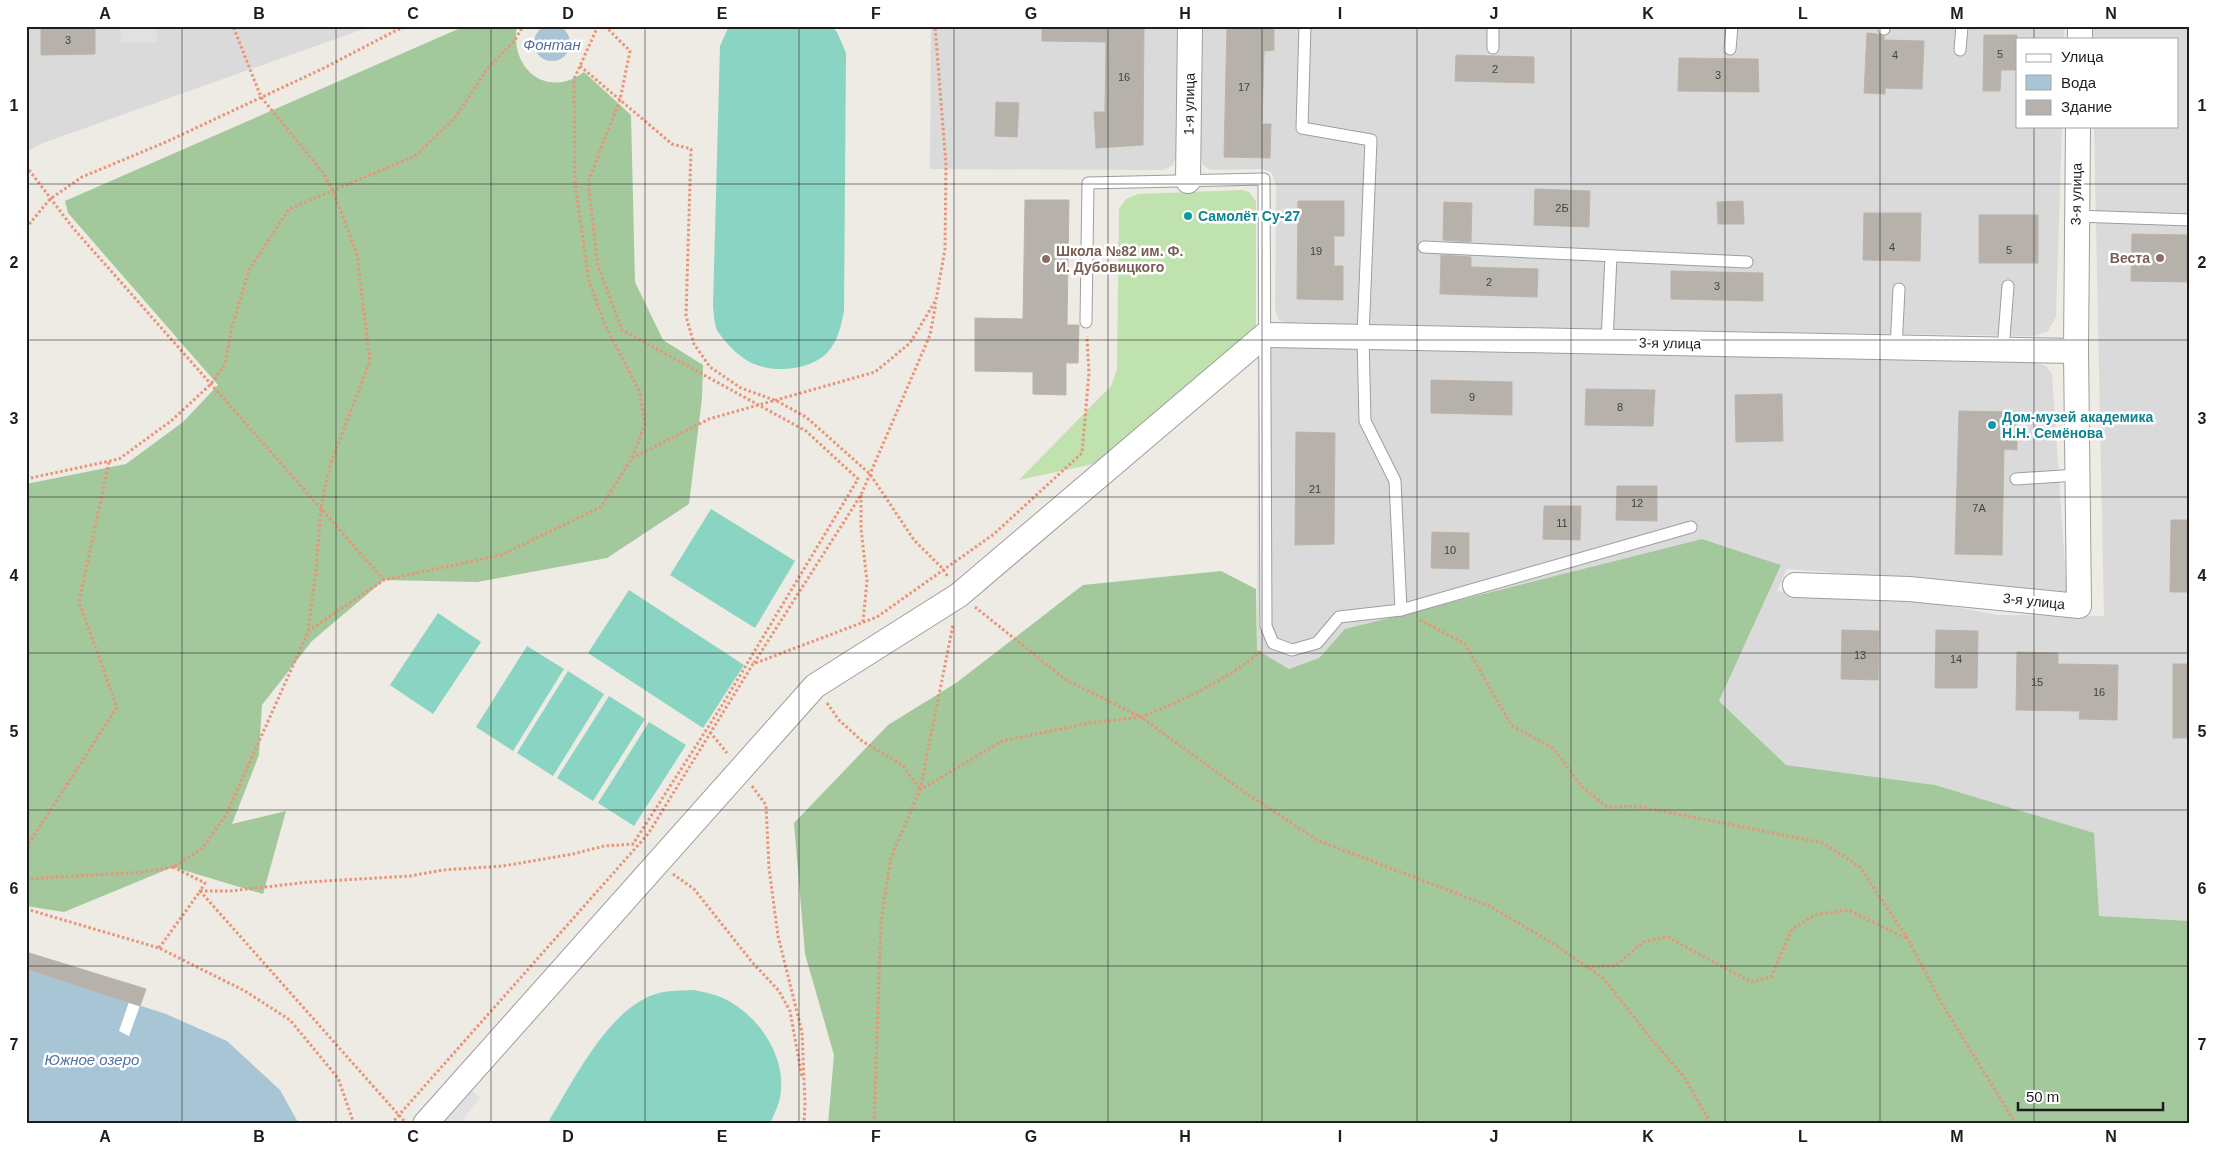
<svg xmlns="http://www.w3.org/2000/svg" width="2216" height="1150" viewBox="0 0 2216 1150" font-family="Helvetica,sans-serif">
<style>
.residential{fill:#dbdada}
.grass{fill:#c0e2ae}
.forest{fill:#a3c89c}
.pitch{fill:#89d4c2}
.parking{fill:#e1e1e1}
.water{fill:#a8c5d6}
.pier{fill:#fff}
.building{fill:#b6b1aa;stroke:#bdb4a7}
.lines{fill:none;stroke-linecap:round;stroke-linejoin:round}
.service-casing{stroke:#9e9e9e;stroke-width:13}
.minor-casing{stroke:#9e9e9e;stroke-width:26}
.path{stroke:#ea9377;stroke-width:3;stroke-dasharray:2.5 2.5;stroke-linecap:butt}
.service{stroke:#fff;stroke-width:11}
.minor{stroke:#fff;stroke-width:24}
.grid{fill:none;stroke:#1d1d1d;stroke-width:1;stroke-opacity:0.55}
.culture-dot{fill:#0f9aa8;stroke:#fff;stroke-width:2}
.education-dot{fill:#8d6e63;stroke:#fff;stroke-width:2}
.labels{text-anchor:middle;dominant-baseline:central;stroke-width:5;stroke-linejoin:round;paint-order:stroke}
.number-label{font-size:11px;fill:#434240}
.street-label{font-size:14px;fill:#1d1d1d;stroke:#fff}
.culture-label{font-size:14px;font-weight:bold;fill:#0d838f;stroke:#fff;text-anchor:start}
.education-label{font-size:14px;font-weight:bold;fill:#785e54;stroke:#fff;text-anchor:start}
.water-label{font-size:15px;font-style:italic;fill:#5470a2;stroke:#fff}
.neatline{fill:none;stroke:#1d1d1d;stroke-width:2}
.grid-label{font-size:16px;text-anchor:middle;font-weight:bold;fill:#1d1d1d}
</style>
<rect width="100%" height="100%" fill="#edebe3"/>
<g class="residential">
<polygon points="26,26 372,26 43,143 26,152"/>
<polygon points="931,26 1177,26 1177,154 1173,165 1163,170 930,169"/>
<polygon points="1202,26 2065,26 2064,39 2017,39 2017,126 2062,126 2056,317 2048,331 2035,336 1291,325 1279,320 1275,310 1276,185 1272,173 1263,169 1210,170 1203,165 1200,157"/>
<polygon points="2092,26 2190,26 2190,921 2099,916 1935,785 1786,765 1719,701 1781,565 1702,539 1345,629 1319,658 1289,670 1257,650 1258,352 1276,347 2034,362 2046,366 2052,374 2067,595 1963,583 1787,569 1777,591 1903,597 1998,615 2104,616 2094,126 2177,126 2177,39 2093,39"/>
</g>
<polygon class="grass" points="1242,190 1249,192 1256,201 1256,329 1102,462 1019,480 1111,386 1117,369 1119,209 1126,199 1138,194"/>
<g class="forest">
<path d="M465,26h52c-8,42 30,74 67,46l47,43 4,167 28,58 40,25 -1,33 -13,106 -82,54 -130,24 -93,-2 -72,61 -50,64 -3,50 -27,69 54,-13 -23,83 -90,-27 -109,45 -38,-6v-422l100,-20 57,-42 35,-37 -150,-172 -3,-12z"/>
<polygon points="1702,539 1781,565 1719,701 1786,765 1935,785 2094,833 2099,916 2190,921 2190,1124 828,1124 834,1055 805,954 794,823 888,725 956,683 1083,585 1221,571 1256,589 1257,650 1289,669 1319,658 1345,629"/>
</g>
<g class="pitch">
<path d="M729,26h102l6,6 9,21 -2,258c-3,15 -6,30 -17,42 -18,18 -57,21 -79,8 -12,-7 -22,-18 -30,-29 -4,-7 -4,-18 -5,-26l7,-260z"/>
<polygon points="711,509 795,561 755,628 670,575"/>
<polygon points="629,590 744,665 703,728 588,653"/>
<polygon points="438,613 481,642 433,714 390,685"/>
<polygon points="527,646 564,669 513,751 476,727"/>
<polygon points="568,671 604,694 553,776 517,753"/>
<polygon points="609,696 645,719 593,801 557,778"/>
<polygon points="649,722 686,745 634,826 598,803"/>
<path d="M694,990c9,2 20,4 29,8 36,17 65,60 57,100 -2,9 -7,18 -10,26h-223c26,-42 62,-118 112,-131 11,-3 24,-2 35,-3z"/>
</g>
<g class="parking">
<polygon points="120,26 157,26 157,42 121,43"/>
<polygon points="469,1088 480,1098 459,1124 427,1124"/>
</g>
<g class="water">
<circle cx="552" cy="43" r="18"/>
<polygon points="26,969 166,1014 227,1041 280,1090 299,1124 26,1124"/>
</g>
<polygon class="pier" points="26,952 146,989 129,1036 119,1031 129,1002 26,969"/>
<g class="building">
<polygon points="41,26 95,26 95,54 41,55"/>
<polygon points="1042,26 1144,26 1143,145 1096,148 1094,112 1105,112 1106,42 1042,41"/>
<polygon points="1227,26 1274,26 1274,50 1264,51 1262,124 1271,124 1270,158 1224,157"/>
<polygon points="1867,33 1878,34 1884,36 1884,40 1924,41 1922,89 1885,88 1885,94 1864,93"/>
<polygon points="1984,35 2017,35 2017,70 2001,70 2000,91 1983,91"/>
<polygon points="1456,55 1534,57 1534,83 1455,81"/>
<polygon points="1679,58 1758,59 1759,92 1678,91"/>
<polygon points="996,102 1019,103 1017,137 995,136"/>
<polygon points="1535,189 1590,191 1589,227 1534,225"/>
<polygon points="1025,200 1069,200 1067,325 1079,325 1078,363 1066,363 1066,395 1033,394 1033,372 975,371 975,318 1023,319"/>
<polygon points="1298,201 1344,201 1344,236 1334,236 1334,266 1343,266 1343,300 1297,299"/>
<polygon points="1743,201 1744,224 1718,224 1717,202"/>
<polygon points="1444,202 1472,203 1471,242 1443,240"/>
<polygon points="1864,213 1921,213 1920,261 1863,260"/>
<rect x="1979" y="215" width="59" height="48"/>
<polygon points="2132,234 2190,235 2190,282 2131,281"/>
<polygon points="1441,255 1471,257 1471,267 1538,269 1537,297 1440,294"/>
<polygon points="1671,271 1763,273 1763,301 1671,299"/>
<polygon points="1431,380 1512,382 1512,415 1431,413"/>
<polygon points="1586,389 1655,390 1653,426 1585,425"/>
<polygon points="1782,394 1783,441 1736,442 1735,395"/>
<polygon points="1959,411 2017,412 2017,450 2004,449 2002,555 1955,554"/>
<polygon points="1296,432 1335,433 1334,544 1295,545"/>
<polygon points="1617,486 1657,486 1657,521 1616,520"/>
<polygon points="1544,506 1581,506 1580,540 1543,539"/>
<polygon points="2171,520 2190,520 2190,592 2170,592"/>
<polygon points="1432,532 1469,533 1469,569 1431,568"/>
<polygon points="1842,630 1879,631 1878,680 1841,679"/>
<polygon points="1936,630 1978,631 1977,688 1935,688"/>
<polygon points="2017,652 2058,653 2058,664 2118,665 2117,720 2079,719 2080,711 2016,710"/>
<rect x="2173" y="664" width="17" height="74"/>
<polygon points="26,952 146,989 140,1006 26,969"/>
</g>
<g class="lines">
<g class="service-casing">
<g id="service">
<polyline points="1305,26 1302,128 1371,140 1363,336 1365,421 1395,481 1401,610"/>
<polyline points="1883,26 1884,29"/>
<polyline points="1493,48 1493,26"/>
<polyline points="1730,49 1732,26"/>
<polyline points="1960,50 1962,26"/>
<polyline points="2076,216 2190,220"/>
<polyline points="1424,247 1747,262"/>
<polyline points="1086,322 1088,183 1264,179 1266,626 1273,643 1292,650 1317,643 1339,617 1401,610 1691,527"/>
<polyline points="1607,342 1611,256"/>
<polyline points="1896,348 1899,289"/>
<polyline points="2003,350 2008,286"/>
<polyline points="2016,479 2077,475"/>
</g>
</g>
<g class="minor-casing">
<g id="minor">
<polyline points="2080,39 2080,26"/>
<polyline points="1188,181 1190,26"/>
<polyline points="1795,585 1909,589 2079,606 2076,351 2078,126"/>
<polyline points="425,1124 815,686 959,595 1265,335 2076,351"/>
</g>
</g>
<g class="path">
<polyline points="605,26 630,51 620,100 588,182 598,266 622,330 806,431 858,479 721,707 633,844"/>
<polyline points="580,66 672,144 691,149 686,316 694,344 710,367 741,388 777,401 806,417 870,474 914,540 943,569 948,577"/>
<polyline points="26,166 73,228 384,580"/>
<polyline points="26,228 50,199 82,177 166,142 324,68 395,31 408,26"/>
<polyline points="632,458 709,419 875,372 910,343 936,300 945,249 946,165 935,26"/>
<polyline points="26,479 119,459 171,421 211,384 225,364 232,327 249,270 289,209 415,156 455,118 487,69 515,40 523,26"/>
<polyline points="861,495 861,529 867,581 863,622"/>
<path d="M975,607l91,73 75,37c43,-17 85,-37 121,-66"/>
<polyline points="1420,620 1465,644 1511,725 1554,749 1581,786 1607,807 1637,806 1823,843 1860,867 1908,939 1942,1004 2016,1124"/>
<polyline points="308,631 384,580 501,555 601,507 632,458 645,424 639,390 605,325 589,281 575,183 574,79 598,26"/>
<polyline points="754,663 861,495 930,335 936,303"/>
<polyline points="827,703 839,720 862,741 902,765 920,789"/>
<polyline points="710,732 727,753"/>
<polyline points="752,786 766,805 769,868 778,936 802,1032 805,1103 804,1124"/>
<polyline points="920,790 953,625"/>
<polyline points="26,848 117,707 79,602 109,462"/>
<polyline points="173,867 205,883 200,891 405,1122"/>
<polyline points="673,874 694,889 752,962 779,991 790,1011 802,1077"/>
<polyline points="26,879 144,872 173,867 202,849 227,813 308,632 316,570 321,508 330,465 370,361 357,254 333,191 324,174 261,97 233,26"/>
<polyline points="200,891 230,891 309,882 410,876 443,870 503,866 573,854 604,846 634,844"/>
<polyline points="26,909 159,948 245,991 290,1020 338,1078 354,1124"/>
<polyline points="159,948 201,890"/>
<polyline points="1587,967 1615,966 1643,942 1668,937 1751,982 1771,977 1792,929 1815,915 1848,910 1908,939"/>
<polyline points="391,1124 648,834 753,664 877,617 994,534 1082,453 1089,373 1087,336"/>
<polyline points="874,1124 881,921 891,857 920,790 1002,741 1090,723 1141,717 1237,787 1317,840 1489,906 1551,942 1603,978 1653,1041 1685,1078 1711,1124"/>
</g>
<use href="#service" class="service"/>
<use href="#minor" class="minor"/>
</g>
<path class="grid" d="M182,26v1098M336,26v1098M491,26v1098M645,26v1098M799,26v1098M954,26v1098M1108,26v1098M1262,26v1098M1417,26v1098M1571,26v1098M1725,26v1098M1880,26v1098M2034,26v13M2034,126v998M26,184h2164M26,340h2164M26,497h2164M26,653h2164M26,810h2164M26,966h2164"/>
<g class="culture-dot">
<circle cx="1188" cy="216" r="5"/>
<circle cx="1992" cy="425" r="5"/>
</g>
<g class="education-dot">
<circle cx="2160" cy="258" r="5"/>
<circle cx="1046" cy="259" r="5"/>
</g>
<g class="labels">
<g class="number-label">
<text x="68" y="40">3</text>
<text x="2000" y="54">5</text>
<text x="1895" y="55">4</text>
<text x="1495" y="69">2</text>
<text x="1718" y="75">3</text>
<text x="1124" y="77">16</text>
<text x="1244" y="87">17</text>
<text x="1562" y="208">2Б</text>
<text x="1892" y="247">4</text>
<text x="2009" y="250">5</text>
<text x="1316" y="251">19</text>
<text x="1489" y="282">2</text>
<text x="1717" y="286">3</text>
<text x="1472" y="397">9</text>
<text x="1620" y="407">8</text>
<text x="1315" y="489">21</text>
<text x="1637" y="503">12</text>
<text x="1979" y="508">7А</text>
<text x="1562" y="523">11</text>
<text x="1450" y="550">10</text>
<text x="1860" y="655">13</text>
<text x="1956" y="659">14</text>
<text x="2037" y="682">15</text>
<text x="2099" y="692">16</text>
</g>
<g class="street-label">
<text transform="translate(1189 104) rotate(-89)">1-я улица</text>
<text transform="translate(2076 194) rotate(-89)">3-я улица</text>
<text transform="translate(1670 343) rotate(1)">3-я улица</text>
<text transform="translate(2034 601) rotate(6)">3-я улица</text>
</g>
<g class="culture-label">
<text x="1198" y="216">Самолёт Су-27</text>
<text x="2002" y="417">Дом-музей академика<tspan x="2002" dy="16">Н.Н. Семёнова</tspan></text>
</g>
<g class="education-label">
<text x="1056" y="251">Школа №82 им. Ф.<tspan x="1056" dy="16">И. Дубовицкого</tspan></text>
<text x="2150" y="258" text-anchor="end">Веста</text>
</g>
<g class="water-label">
<text x="552" y="44">Фонтан</text>
<text x="92" y="1059">Южное озеро</text>
</g>
</g>
<rect width="2216" height="1150" fill="none" stroke="#ffffff" stroke-width="55"/>
<rect x="2016" y="38" width="162" height="90" fill="#ffffff" stroke="#a5a5a5"/>
<rect x="2026" y="54" width="25" height="8" fill="#ffffff" stroke="#a5a5a5"/>
<text x="2061" y="62" font-size="15" fill="#1d1d1d">Улица</text>
<rect x="2026" y="75" width="25" height="15" fill="#a8c5d6" stroke="#a5a5a5"/>
<text x="2061" y="88" font-size="15" fill="#1d1d1d">Вода</text>
<rect x="2026" y="100" width="25" height="15" fill="#b6b1aa" stroke="#a5a5a5"/>
<text x="2061" y="112" font-size="15" fill="#1d1d1d">Здание</text>
<path d="M2018 1102v8h145v-8" fill="none" stroke="#1d1d1d" stroke-width="2.5"/>
<text x="2026" y="1102" font-size="15" fill="#1d1d1d" stroke="#ffffff" stroke-width="4" paint-order="stroke">50 m</text>
<rect x="28" y="28" width="2160" height="1094" class="neatline"/>
<g class="grid-label">
<text x="105" y="19">A</text>
<text x="259" y="19">B</text>
<text x="413" y="19">C</text>
<text x="568" y="19">D</text>
<text x="722" y="19">E</text>
<text x="876" y="19">F</text>
<text x="1031" y="19">G</text>
<text x="1185" y="19">H</text>
<text x="1340" y="19">I</text>
<text x="1494" y="19">J</text>
<text x="1648" y="19">K</text>
<text x="1803" y="19">L</text>
<text x="1957" y="19">M</text>
<text x="2111" y="19">N</text>
<text x="14" y="111">1</text>
<text x="2202" y="111">1</text>
<text x="14" y="268">2</text>
<text x="2202" y="268">2</text>
<text x="14" y="424">3</text>
<text x="2202" y="424">3</text>
<text x="14" y="581">4</text>
<text x="2202" y="581">4</text>
<text x="14" y="737">5</text>
<text x="2202" y="737">5</text>
<text x="14" y="894">6</text>
<text x="2202" y="894">6</text>
<text x="14" y="1050">7</text>
<text x="2202" y="1050">7</text>
<text x="105" y="1142">A</text>
<text x="259" y="1142">B</text>
<text x="413" y="1142">C</text>
<text x="568" y="1142">D</text>
<text x="722" y="1142">E</text>
<text x="876" y="1142">F</text>
<text x="1031" y="1142">G</text>
<text x="1185" y="1142">H</text>
<text x="1340" y="1142">I</text>
<text x="1494" y="1142">J</text>
<text x="1648" y="1142">K</text>
<text x="1803" y="1142">L</text>
<text x="1957" y="1142">M</text>
<text x="2111" y="1142">N</text>
</g>
</svg>
